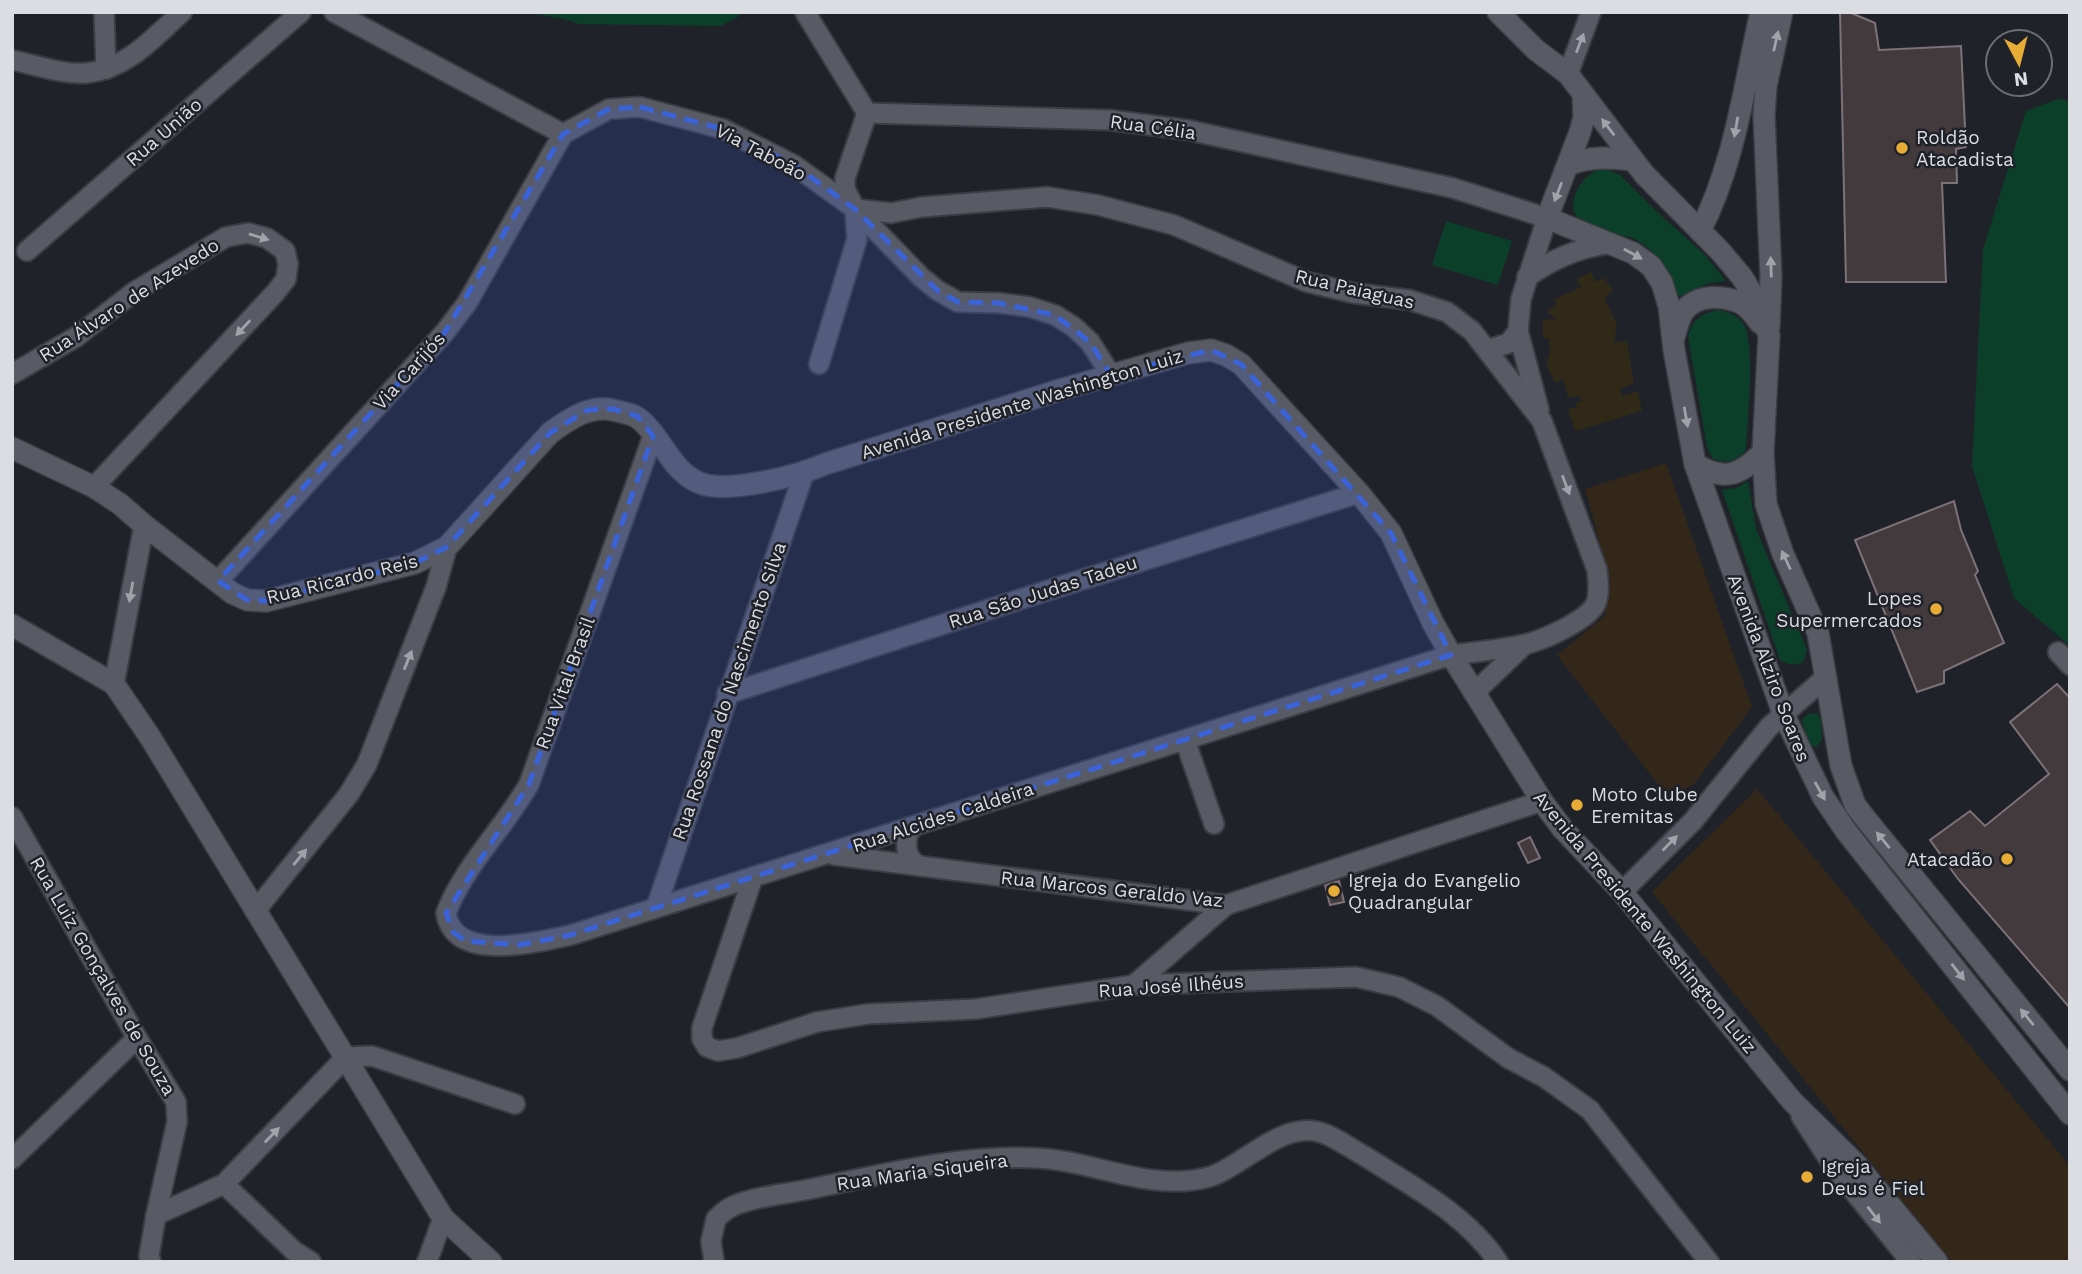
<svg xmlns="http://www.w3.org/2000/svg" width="2082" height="1274" viewBox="0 0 2082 1274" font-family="'Work Sans',sans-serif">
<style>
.education{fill:#332719}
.medical{fill:#302918}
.green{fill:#0c3f29}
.building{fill:#433a3e;stroke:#7d7277;stroke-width:2}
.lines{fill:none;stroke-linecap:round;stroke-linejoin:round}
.street-casing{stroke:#3c3d44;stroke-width:23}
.secondary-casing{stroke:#3c3d44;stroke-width:24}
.street{stroke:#595b64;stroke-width:19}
.secondary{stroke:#595b64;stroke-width:21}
.oneway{fill:#a1a2aa}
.marked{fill:#3a63da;fill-opacity:0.2;stroke:#3a63da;stroke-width:5;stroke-dasharray:14 9;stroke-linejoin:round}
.poi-dot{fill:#e7ac36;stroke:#20222a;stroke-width:2.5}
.labels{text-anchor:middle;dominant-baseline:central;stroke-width:5;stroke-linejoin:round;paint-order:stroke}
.street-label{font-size:19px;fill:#dcdde3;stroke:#20222a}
.poi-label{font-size:19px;fill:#dcdde3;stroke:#20222a;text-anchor:start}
</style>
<rect width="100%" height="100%" fill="#20222a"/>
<g class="education">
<polygon points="1666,463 1752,707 1694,784 1668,797 1557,655 1605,616 1611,584 1585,489"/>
<polygon points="1757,789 2070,1166 2070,1262 1952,1262 1652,892"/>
</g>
<polygon class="medical" points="1591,272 1595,282 1604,278 1613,291 1604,298 1617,324 1614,341 1627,342 1634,383 1620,389 1623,396 1638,391 1642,411 1575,431 1568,409 1577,407 1576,402 1581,402 1580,396 1568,398 1563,379 1555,383 1546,363 1550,354 1549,339 1543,338 1543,320 1556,319 1547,312 1556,305 1555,299 1581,287 1576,279"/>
<g class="green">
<path d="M527,12h212v4l-18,10 -143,-2c-9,-6 -38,-8 -51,-12z"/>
<polygon points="2058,99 2070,101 2070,646 2014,598 1972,466 1983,249 2026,111"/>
<path d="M1596,170h12l12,5 36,36 49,44 21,26 -17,2 -30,14c-8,-23 -23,-48 -46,-59 -4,-2 -10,-1 -15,-3 -18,-3 -51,-11 -44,-36 4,-14 10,-21 22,-29z"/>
<polygon points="1446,221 1512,241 1498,285 1432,265"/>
<path d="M1717,310c11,2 20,4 27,15 12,23 3,97 2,125 -9,11 -19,14 -33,9l-6,-12 -19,-111c5,-17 12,-21 29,-26z"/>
<path d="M1748,481l8,48 51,121 -4,12c-9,4 -15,3 -23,-2l-58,-170 14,-2z"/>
<polygon points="1817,713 1821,720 1822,740 1816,747 1809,745 1802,720 1808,714"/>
</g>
<g class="building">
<polygon points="1840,12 1849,12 1875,23 1879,50 1961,46 1966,147 1956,149 1957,183 1942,183 1946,282 1846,282"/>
<polygon points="1954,501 1961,530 1978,571 1975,575 2004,643 1944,671 1944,683 1917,692 1855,540"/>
<polygon points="2057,684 2070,698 2070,1008 1958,879 1930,840 1970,811 1985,826 2049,774 2010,722"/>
<polygon points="1530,837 1540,858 1528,863 1518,843"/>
<polygon points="1339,881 1344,902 1330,905 1325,885"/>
</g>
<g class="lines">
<g class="street-casing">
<g id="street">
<polyline points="104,12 106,69"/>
<polyline points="334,12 563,134 609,109 640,107 723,129 794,165 855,209 921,277 937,290 958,302 999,303 1030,307 1055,315 1074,327 1090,342 1111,375"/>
<polyline points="805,12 867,113 1110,120 1188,130 1453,188 1547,218 1521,299 1518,331 1509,343 1488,350"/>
<path d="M12,60c24,5 51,15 75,13 40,-4 67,-36 95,-61"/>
<polyline points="1568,74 1591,12"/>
<polyline points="27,251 301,12"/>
<path d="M1527,277c26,-18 49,-28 79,-33"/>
<polyline points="1518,331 1539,410"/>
<polyline points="819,364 857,239 855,209 845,189 845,178 867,113"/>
<polyline points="12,374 76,337 134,292 226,237 248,233 267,238 285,251 288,264 286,279 275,293 94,487"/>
<path d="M653,436l-124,348c-25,44 -65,82 -83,129 8,51 91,29 125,22l880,-280c23,-3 47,-5 70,-10 19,-3 68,-25 75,-42 4,-10 2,-22 1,-33l-55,-149 -70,-90 -25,-19 -37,-12 -57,-7 -46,-11 -133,-57 -76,-20 -51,-8 -125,10 -31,6 -36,-4"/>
<polyline points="218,581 445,332 467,303 563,134"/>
<polyline points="2058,652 2070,665"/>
<polyline points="114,684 144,525"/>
<polyline points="1474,693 1524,645"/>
<polyline points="727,694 1046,591 1359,493"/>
<polyline points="1185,740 1214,824"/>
<polyline points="12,817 137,1038 176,1102 177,1122 156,1215 149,1256 151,1262"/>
<path d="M914,826l-6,7c-3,15 -2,25 11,33"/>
<polyline points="834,855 1226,905 1542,801"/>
<polyline points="753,877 702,1028 702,1039 707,1047 718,1051 737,1048 817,1022 868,1014 976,1009 1134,985 1356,977 1399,987 1437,1006 1508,1058 1544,1077 1590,1110 1709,1262"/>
<polyline points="1622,892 1693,821 1769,727 1826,677"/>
<polyline points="656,908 804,473"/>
<polyline points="256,910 349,794 367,764 436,587 447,547"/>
<polyline points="1134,985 1226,905"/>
<polyline points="1801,1116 1834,1167 1911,1262"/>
<polyline points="12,1159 137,1038"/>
<polyline points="224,1184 294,1251 311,1262"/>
<polyline points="156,1215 224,1184 346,1057 372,1056 515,1104"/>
<polyline points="427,1262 443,1218"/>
<path d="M714,1262l-3,-21 5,-22c5,-5 10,-10 17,-13 23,-10 53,-12 77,-17 74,-15 151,-35 226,-31 49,2 98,26 147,23 12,-1 25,-2 36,-8 30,-14 65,-50 100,-41 16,4 32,17 47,25 46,29 101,58 132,105"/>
</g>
</g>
<g class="secondary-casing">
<g id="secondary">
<polyline points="1498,12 1536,50 1568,74 1644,174 1721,252 1742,277 1751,292 1769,335 1763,452 1766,504 1783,554 1818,633 1841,766 1855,805 1865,818 2070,1070"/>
<polyline points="1583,94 1584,117 1580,132 1547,218 1633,253 1651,266 1662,283 1669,306 1674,350 1695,464 1783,713 1823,797 1846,831 2070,1114"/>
<path d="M1568,165c21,-9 43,-8 65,-5"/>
<path d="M1700,231c35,-68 44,-145 61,-219"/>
<polyline points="1769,326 1771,277 1764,115 1766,86 1782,12"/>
<path d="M1674,337c3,-9 4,-18 10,-26 13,-17 39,-16 57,-8 8,4 14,13 19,20"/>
<path d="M12,448l82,39 26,17 24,21 88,68 15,7 19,1 149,-38 32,-16 103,-114c19,-14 42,-30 67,-22 7,2 16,3 21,7 24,18 32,53 62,65 27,11 98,-7 125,-19l238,-75 125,-36 23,-3 15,5 15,9 118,129 32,40 42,90 18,32 91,146 20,27 60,64 170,209 64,63 81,98"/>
<path d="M1695,464c29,18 46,11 68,-12"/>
<polyline points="12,625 114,684 150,737 443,1218 491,1262"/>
</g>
</g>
<use href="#street" class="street"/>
<use href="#secondary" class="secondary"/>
</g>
<defs><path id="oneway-solid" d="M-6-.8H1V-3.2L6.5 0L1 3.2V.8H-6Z" transform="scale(1.75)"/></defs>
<g class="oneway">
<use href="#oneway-solid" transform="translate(1776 41) rotate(-77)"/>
<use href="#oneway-solid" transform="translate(1580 43) rotate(-69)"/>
<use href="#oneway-solid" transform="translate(1608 127) rotate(-127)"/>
<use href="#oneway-solid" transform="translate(1736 127) rotate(100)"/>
<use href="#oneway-solid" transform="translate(1558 192) rotate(111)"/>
<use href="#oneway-solid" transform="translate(259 237) rotate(17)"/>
<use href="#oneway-solid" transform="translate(1633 254) rotate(29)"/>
<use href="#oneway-solid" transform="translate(1771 267) rotate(-92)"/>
<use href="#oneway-solid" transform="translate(243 328) rotate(133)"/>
<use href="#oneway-solid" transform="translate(1686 417) rotate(80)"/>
<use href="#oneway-solid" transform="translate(1566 485) rotate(69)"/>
<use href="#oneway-solid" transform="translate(1786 560) rotate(-115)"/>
<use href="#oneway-solid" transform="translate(131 592) rotate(100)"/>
<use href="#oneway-solid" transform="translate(408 660) rotate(-68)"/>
<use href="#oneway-solid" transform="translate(1820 791) rotate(61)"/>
<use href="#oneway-solid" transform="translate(1883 840) rotate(-129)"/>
<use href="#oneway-solid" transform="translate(1670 843) rotate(-45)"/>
<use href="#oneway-solid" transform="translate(300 857) rotate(-51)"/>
<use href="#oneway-solid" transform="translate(1958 972) rotate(52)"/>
<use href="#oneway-solid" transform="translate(2027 1017) rotate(-129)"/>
<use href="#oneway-solid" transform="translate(272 1135) rotate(-46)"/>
<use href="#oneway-solid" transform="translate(1874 1215) rotate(52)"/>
</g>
<path class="marked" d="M640,107l83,22 71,36 61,44 82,81 21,12 41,1 56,12 35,27 21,33 100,-25 30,14 150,169 60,122 -880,280 -52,10 -54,-4 -12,-9 -7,-19 83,-129 124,-348 -16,-20 -25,-7 -24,1 -38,23 -103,114 -32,16 -149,38 -19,-1 -29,-19 227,-249 118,-198 46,-25z"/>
<g class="poi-dot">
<circle cx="1902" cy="148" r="7"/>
<circle cx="1936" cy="609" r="7"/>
<circle cx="1577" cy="805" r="7"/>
<circle cx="2007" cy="859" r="7"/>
<circle cx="1334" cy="891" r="7"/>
<circle cx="1807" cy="1177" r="7"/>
</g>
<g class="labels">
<g class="street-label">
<text transform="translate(1153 127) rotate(8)">Rua Célia</text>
<text transform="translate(164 132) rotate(-41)">Rua União</text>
<text transform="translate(761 152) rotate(28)">Via Taboão</text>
<text transform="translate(1355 289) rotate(13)">Rua Paiaguas</text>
<text transform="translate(129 300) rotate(-33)">Rua Álvaro de Azevedo</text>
<text transform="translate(409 371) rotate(-48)">Via Carijós</text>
<text transform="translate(1022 404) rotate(-17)">Avenida Presidente Washington Luiz</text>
<text transform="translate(342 579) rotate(-14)">Rua Ricardo Reis</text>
<text transform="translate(1043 592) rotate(-18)">Rua São Judas Tadeu</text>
<text transform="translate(1769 668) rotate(69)">Avenida Alziro Soares</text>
<text transform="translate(565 683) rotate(-70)">Rua Vital Brasil</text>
<text transform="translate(729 691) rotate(-71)">Rua Rossana do Nascimento Silva</text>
<text transform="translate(943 817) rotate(-18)">Rua Alcides Caldeira</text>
<text transform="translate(1112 889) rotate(6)">Rua Marcos Geraldo Vaz</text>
<text transform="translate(1645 922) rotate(50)">Avenida Presidente Washington Luiz</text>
<text transform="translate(103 976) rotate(60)">Rua Luiz Gonçalves de Souza</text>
<text transform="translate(1171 986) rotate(-4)">Rua José Ilhéus</text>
<text transform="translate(922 1172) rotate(-8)">Rua Maria Siqueira</text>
</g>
<g class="poi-label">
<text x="1916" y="137">Roldão<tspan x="1916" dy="22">Atacadista</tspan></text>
<text x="1922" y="598" text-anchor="end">Lopes<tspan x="1922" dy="22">Supermercados</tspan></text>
<text x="1591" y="794">Moto Clube<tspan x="1591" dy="22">Eremitas</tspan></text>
<text x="1993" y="859" text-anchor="end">Atacadão</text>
<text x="1348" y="880">Igreja do Evangelio<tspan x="1348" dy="22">Quadrangular</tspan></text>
<text x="1821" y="1166">Igreja<tspan x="1821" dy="22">Deus é Fiel</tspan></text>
</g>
</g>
<rect width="2082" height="1274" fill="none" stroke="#dcdde3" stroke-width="28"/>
<g transform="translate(2019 63) rotate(173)"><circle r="33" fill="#20222a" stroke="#6b6d74" stroke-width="2"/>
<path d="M0-5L12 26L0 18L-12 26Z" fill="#e7ac36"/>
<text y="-10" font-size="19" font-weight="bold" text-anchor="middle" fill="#dcdde3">N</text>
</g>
</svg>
